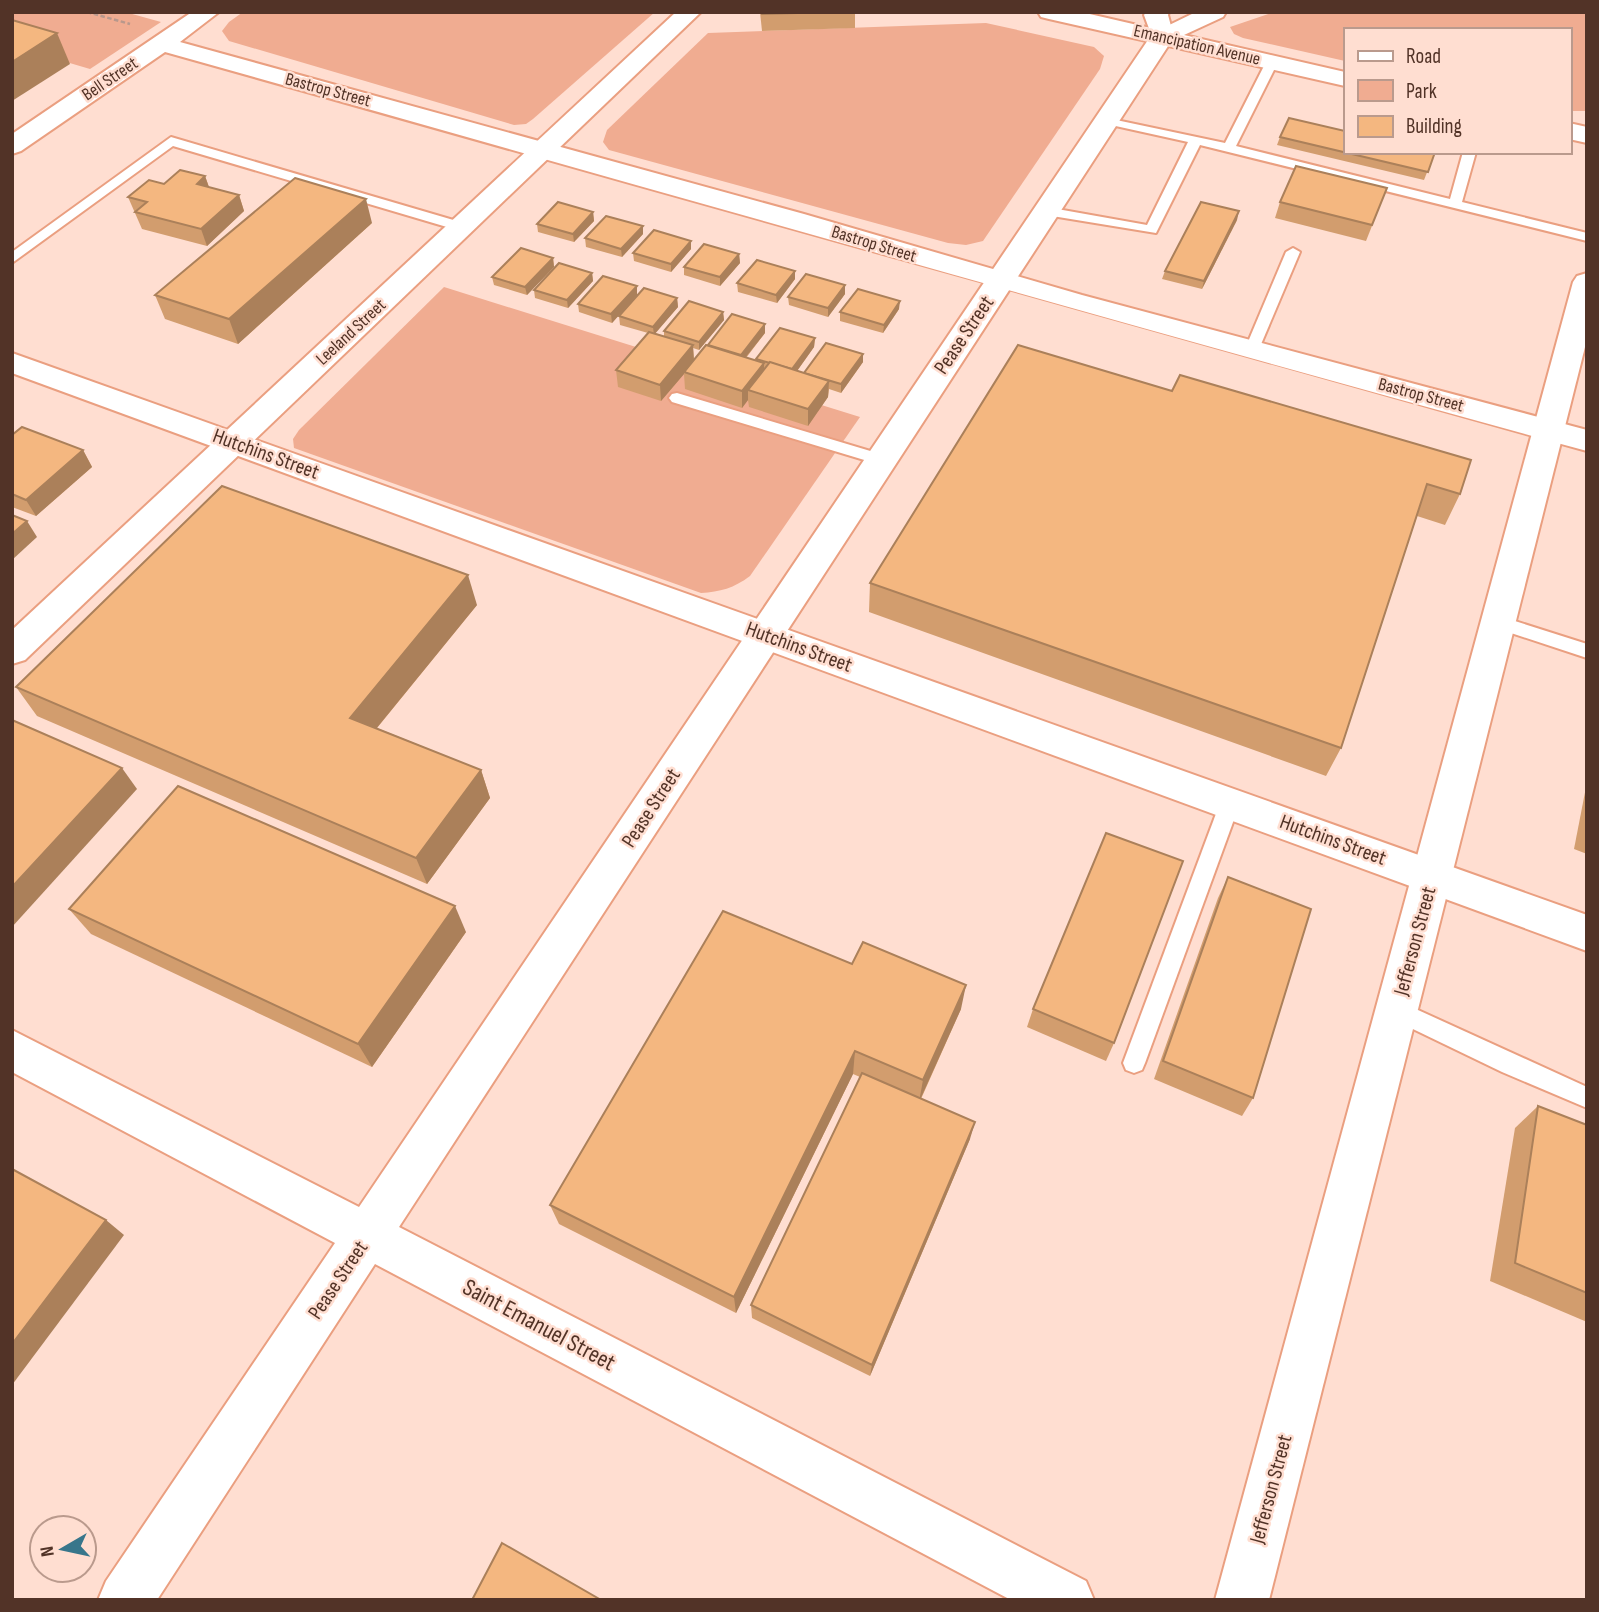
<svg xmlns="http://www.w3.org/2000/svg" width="1599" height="1612" viewBox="0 0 1599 1612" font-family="'Sofia Sans Condensed',sans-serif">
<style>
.green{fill:#f0ac91}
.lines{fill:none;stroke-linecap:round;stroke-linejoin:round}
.service-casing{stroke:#ea9f80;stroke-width:4}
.minor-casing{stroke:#ea9f80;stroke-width:4}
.tertiary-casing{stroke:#ea9f80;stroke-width:4}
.secondary-casing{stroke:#ea9f80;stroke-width:4}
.path{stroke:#b8988c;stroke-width:2.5;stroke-dasharray:4.5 2.5;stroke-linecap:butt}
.service{fill:#fff;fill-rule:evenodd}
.minor{fill:#fff;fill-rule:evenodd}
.tertiary{fill:#fff;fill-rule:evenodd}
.secondary{fill:#fff;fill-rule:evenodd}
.wall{fill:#d29d6e}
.shaded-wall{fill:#ab805a}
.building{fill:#f4b780;stroke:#ab805a;stroke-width:2}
.labels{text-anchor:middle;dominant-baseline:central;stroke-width:5;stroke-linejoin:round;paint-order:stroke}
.far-street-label{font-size:18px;fill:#523327;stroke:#ffded1}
.street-label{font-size:21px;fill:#523327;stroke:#ffded1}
.near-street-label{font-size:24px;fill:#523327;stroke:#ffded1}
</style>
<rect width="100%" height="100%" fill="#ffded1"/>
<g class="green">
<polygon points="12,12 125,12 161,22 90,69 12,46"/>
<polygon points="243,12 655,12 533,119 526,124 514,125 229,41 222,31 229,22"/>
<polygon points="1274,12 1587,12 1587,111 1569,111 1569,30 1345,30 1345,61 1243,38 1234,34 1230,27"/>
<polygon points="986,23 1094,47 1104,56 1100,69 983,241 966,245 948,243 609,150 603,142 607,130 708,33"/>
<path d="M444,287l416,130 -110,159c-16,12 -30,16 -49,17l-407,-145 -1,-9 6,-9z"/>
</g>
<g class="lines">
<g class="service-casing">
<g id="service">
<polygon points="1272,58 1278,62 1236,146 1450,199 1463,152 1476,152 1462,202 1587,233 1587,241 1200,145 1156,233 1046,215 1039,211 1046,207 1147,225 1188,142 1102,123 1102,117 1225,143 1266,62"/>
<polygon points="171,137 467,224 469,227 467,230 457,230 173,146 12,263 12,252"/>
<polygon points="1293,248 1300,252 1259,349 1257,352 1247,352 1245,349 1286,252"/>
<polygon points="677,393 887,456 889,460 881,465 672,402 669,398 672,394"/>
<polygon points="1499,616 1587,644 1587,658 1493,627 1490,622 1493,617"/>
<polygon points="1230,795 1237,797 1240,803 1145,1063 1142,1070 1134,1073 1126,1070 1123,1063 1220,803 1223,797"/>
<polygon points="1396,1000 1587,1087 1587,1108 1502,1072 1388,1017 1385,1010 1388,1003"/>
</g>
</g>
<g class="minor-casing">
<g id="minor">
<path d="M192,12h27l-39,30 624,172 278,81 505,135v21c-475,-130 -948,-266 -1422,-399l-144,99 -9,3v-20z"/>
<polygon points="1146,12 1169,12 1168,15 1174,37 1170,42 1154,42 1144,15"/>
<polygon points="12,353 1587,915 1587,951 12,373"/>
</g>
</g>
<g class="tertiary-casing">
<g id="tertiary">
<polygon points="1162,30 1170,32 1174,37 399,1227 1086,1581 1094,1600 1011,1600 375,1264 157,1600 98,1600 106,1581 335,1243 12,1072 12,1030 359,1207 1150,37 1154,32"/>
<polygon points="1587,273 1587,339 1269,1600 1215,1600 1573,282 1577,276"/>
</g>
</g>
<g class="secondary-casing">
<g id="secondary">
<polygon points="676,12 701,12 25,660 12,664 12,630"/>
<polygon points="1038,12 1081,12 1159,30 1196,12 1226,12 1223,17 1184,35 1345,72 1345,86 1049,19 1041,17"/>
<polygon points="1569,123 1587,127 1587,143 1569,139"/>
</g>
</g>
<polyline class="path" points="87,12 130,24"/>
<use href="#service" class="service"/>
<use href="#minor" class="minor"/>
<use href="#tertiary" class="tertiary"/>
<use href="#secondary" class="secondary"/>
</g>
<g class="wall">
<polygon points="760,12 855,12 855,28 762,31"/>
<polygon points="1280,137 1435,152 1424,180 1277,145"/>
<polygon points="205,176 209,187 239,195 244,211 207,246 142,229 128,197 164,184"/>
<polygon points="1387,188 1366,241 1275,218 1280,202"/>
<polygon points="593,212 594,221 574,242 538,232 537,224"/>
<polygon points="1237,220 1202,289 1162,279 1165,271"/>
<polygon points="372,223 238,344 165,319 155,295"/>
<polygon points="643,226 643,234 622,257 586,247 585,238"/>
<polygon points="691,241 691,249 671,272 634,261 633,253"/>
<polygon points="739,254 740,263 720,286 684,275 684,267"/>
<polygon points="553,258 554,267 527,295 494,285 492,277"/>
<polygon points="592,273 593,281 568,308 535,298 534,290"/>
<polygon points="795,279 777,303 738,292 737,283"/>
<polygon points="637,286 637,295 612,323 579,312 578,304"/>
<polygon points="845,294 828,317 789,305 788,297"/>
<polygon points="677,298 678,307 655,333 664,336 664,331 723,312 724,320 699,350 693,348 694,360 708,345 765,333 746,358 756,361 756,359 815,338 814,347 797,371 804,373 863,354 863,362 841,393 829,389 828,397 808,426 749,407 748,400 742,408 685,389 684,374 661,401 618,387 616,370 648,333 620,325 619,316"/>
<polygon points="899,309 883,333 840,321 840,312"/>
<polygon points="1018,345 1460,494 1445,525 1417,516 1341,748 1326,776 869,612 870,583"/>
<polygon points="12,435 83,450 92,467 36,516 12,507"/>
<polygon points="477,605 377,728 481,770 490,798 427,884 37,716 16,687"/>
<polygon points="1587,782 1587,854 1574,849"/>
<polygon points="1228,877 1253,1098 1242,1116 1154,1079 1218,898"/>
<polygon points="69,909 466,932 372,1067 91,934"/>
<polygon points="723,911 961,1009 921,1099 970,1139 870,1376 752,1318 751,1305 860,1077 853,1074 736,1313 559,1224 550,1205"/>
<polygon points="1033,1009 1114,1043 1106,1061 1027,1027"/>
<polygon points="1538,1106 1587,1125 1587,1322 1490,1281 1515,1128"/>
</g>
<g class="shaded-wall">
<polygon points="57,33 70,64 12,101 12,62"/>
<polygon points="205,176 211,193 197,184"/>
<polygon points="239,195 244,211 207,246 201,229"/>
<polygon points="366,199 372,223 238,344 229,319"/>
<polygon points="1239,211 1237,220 1202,289 1204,281"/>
<polygon points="593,212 594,221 574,242 573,234"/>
<polygon points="643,226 643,234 622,257 621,249"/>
<polygon points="691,241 691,249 671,272 671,264"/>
<polygon points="739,254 740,263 720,286 720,277"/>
<polygon points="553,258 554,267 527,295 525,287"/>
<polygon points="795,271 795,279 777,303 776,295"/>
<polygon points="592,273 593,281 568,308 567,300"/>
<polygon points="845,285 845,294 828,317 828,308"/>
<polygon points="637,286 637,295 612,323 611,314"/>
<polygon points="677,298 678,307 654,335 653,327"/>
<polygon points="900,301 899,309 883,333 884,325"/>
<polygon points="723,312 724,320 699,350 699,342"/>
<polygon points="765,324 765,333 741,363 741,355"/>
<polygon points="815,338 814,347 792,378 792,369"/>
<polygon points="693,345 694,362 684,372 684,374 661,401 660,385"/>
<polygon points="863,354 863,362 841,393 841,384"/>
<polygon points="764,363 764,380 748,390 748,400 742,408 742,391"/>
<polygon points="829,381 828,397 808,426 808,409"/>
<polygon points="83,450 92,467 36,516 26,500"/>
<polygon points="27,521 37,537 12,560 12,534"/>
<polygon points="468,575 477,605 362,746 350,718"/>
<polygon points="122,768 137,789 12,927 12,887"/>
<polygon points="481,770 490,798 427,884 416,858"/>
<polygon points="455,906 466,932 372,1067 358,1044"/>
<polygon points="966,985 961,1009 919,1102 923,1080"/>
<polygon points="855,1051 853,1074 736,1313 734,1297"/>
<polygon points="975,1122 970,1139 870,1376 872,1365"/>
<polygon points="106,1220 124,1235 12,1385 12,1344"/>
</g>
<g class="building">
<polygon points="761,12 833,12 762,14"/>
<polygon points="12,20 57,33 12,62"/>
<polygon points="1289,118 1345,131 1345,152 1435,152 1428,172 1280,137"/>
<polygon points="1296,166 1387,188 1372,225 1280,202"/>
<polygon points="180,170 205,176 197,184 239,195 201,229 135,212 147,202 128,197 149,180 164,184"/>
<polygon points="295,178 366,199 229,319 155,295"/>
<polygon points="558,202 593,212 573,234 537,224"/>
<polygon points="1201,202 1239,211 1204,281 1165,271"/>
<polygon points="606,216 643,226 621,249 585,238"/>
<polygon points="654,230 691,241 671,264 633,253"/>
<polygon points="704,244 739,254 720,277 684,267"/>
<polygon points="521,248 553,258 525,287 492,277"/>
<polygon points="757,260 795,271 776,295 737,283"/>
<polygon points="559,263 592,273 567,300 534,290"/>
<polygon points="806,274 845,285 828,308 788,297"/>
<polygon points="603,276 637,286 611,314 578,304"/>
<polygon points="644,288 677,298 653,327 619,316"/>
<polygon points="858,289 900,301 884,325 840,312"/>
<polygon points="689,301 723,312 699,342 664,331"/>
<polygon points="732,314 765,324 741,355 708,345"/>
<polygon points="780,328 815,338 792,369 756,359"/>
<polygon points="649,332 693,345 660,385 616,370"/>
<polygon points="826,343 863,354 841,384 804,373"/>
<polygon points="706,345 764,363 742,391 684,372"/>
<polygon points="1018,345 1172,391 1180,375 1471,460 1460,494 1427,484 1341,748 870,583"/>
<polygon points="770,362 829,381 808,409 748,390"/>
<polygon points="22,427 83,450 26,500 12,494 12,435"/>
<polygon points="222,486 468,575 350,718 481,770 416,858 16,687"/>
<polygon points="12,515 27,521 12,534"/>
<polygon points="12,720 122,768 12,887"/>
<polygon points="178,786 455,906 358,1044 69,909"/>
<polygon points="1106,833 1183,861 1114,1043 1033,1009"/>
<polygon points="1228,877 1311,909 1253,1098 1163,1061"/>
<polygon points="723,911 852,964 863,942 966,985 923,1080 855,1051 734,1297 550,1205"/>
<polygon points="862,1073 975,1122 872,1365 751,1305"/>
<polygon points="1538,1106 1587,1125 1587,1293 1515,1263"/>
<polygon points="12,1169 106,1220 12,1344"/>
<polygon points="502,1543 601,1600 472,1600"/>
</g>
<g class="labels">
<g class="far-street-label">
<text transform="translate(1197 45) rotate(13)">Emancipation Avenue</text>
<text transform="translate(110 79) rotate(-34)">Bell Street</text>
<text transform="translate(328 90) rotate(15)">Bastrop Street</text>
<text transform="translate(874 244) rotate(17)">Bastrop Street</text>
<text transform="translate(351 332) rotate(-43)">Leeland Street</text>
<text transform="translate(1421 395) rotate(15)">Bastrop Street</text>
</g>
<g class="street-label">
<text transform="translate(964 335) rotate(-56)">Pease Street</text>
<text transform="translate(266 454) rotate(20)">Hutchins Street</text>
<text transform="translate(799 647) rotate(20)">Hutchins Street</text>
<text transform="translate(651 808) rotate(-57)">Pease Street</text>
<text transform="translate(1333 840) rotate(20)">Hutchins Street</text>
<text transform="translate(1415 941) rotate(-75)">Jefferson Street</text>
<text transform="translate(338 1280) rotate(-56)">Pease Street</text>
<text transform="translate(1271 1489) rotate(-75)">Jefferson Street</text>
</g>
<g class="near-street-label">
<text transform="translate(539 1325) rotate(28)">Saint Emanuel Street</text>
</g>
</g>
<rect width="1599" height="1612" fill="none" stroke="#523327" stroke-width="28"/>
<rect x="1344" y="28" width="228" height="126" fill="#ffded1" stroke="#ba9a8d" stroke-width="2"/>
<rect x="1358" y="51" width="35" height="10" fill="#ffffff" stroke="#ba9a8d" stroke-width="2"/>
<text x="1406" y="63" font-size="21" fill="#523327">Road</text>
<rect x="1358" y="80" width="35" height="21" fill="#f0ac91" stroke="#ba9a8d" stroke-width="2"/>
<text x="1406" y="98" font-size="21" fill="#523327">Park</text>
<rect x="1358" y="116" width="35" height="21" fill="#f4b780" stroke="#ba9a8d" stroke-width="2"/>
<text x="1406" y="133" font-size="21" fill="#523327">Building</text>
<g transform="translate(63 1549) rotate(261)"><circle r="33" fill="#ffded1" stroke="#ba9a8d" stroke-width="2"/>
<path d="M0-5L12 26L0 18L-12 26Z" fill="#38768b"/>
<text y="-10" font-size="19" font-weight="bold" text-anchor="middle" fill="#523327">N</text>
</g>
</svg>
